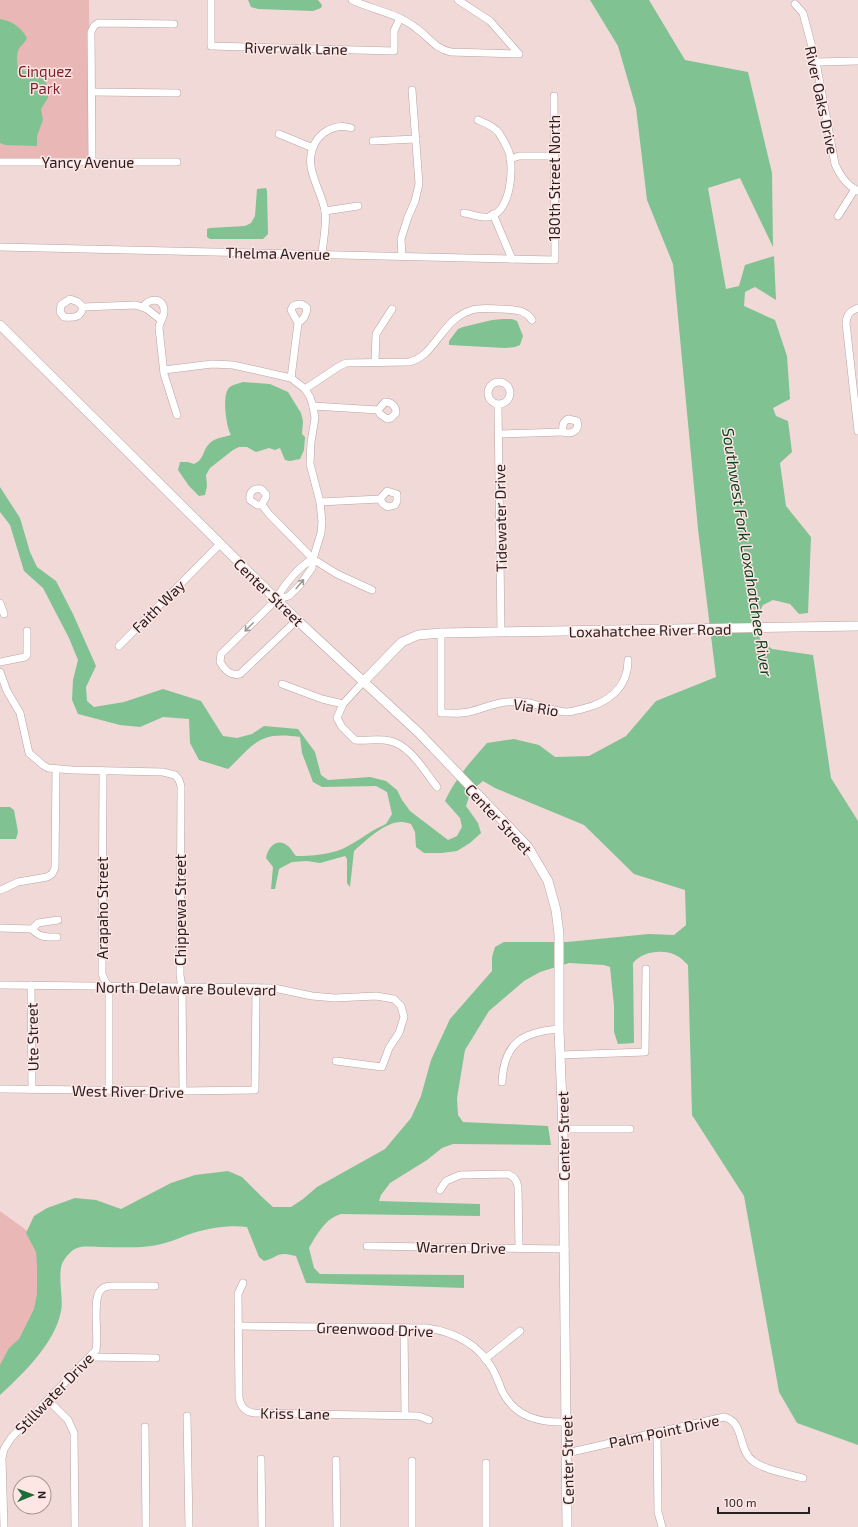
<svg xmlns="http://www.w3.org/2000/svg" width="858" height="1527" viewBox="0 0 858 1527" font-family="'Exo 2',sans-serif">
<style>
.green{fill:#eab7b7}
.water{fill:#80c291}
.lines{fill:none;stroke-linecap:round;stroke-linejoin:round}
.minor-casing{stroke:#baa3a3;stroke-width:8}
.tertiary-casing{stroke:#baa3a3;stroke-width:10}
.minor{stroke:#fff;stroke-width:7}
.tertiary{stroke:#fff;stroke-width:9}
.oneway{stroke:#9f9b9b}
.labels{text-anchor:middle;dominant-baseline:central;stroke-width:3;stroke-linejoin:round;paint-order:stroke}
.street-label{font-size:15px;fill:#292120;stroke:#fee6e5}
.park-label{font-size:15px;fill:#7b1e29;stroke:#fee6e5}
.water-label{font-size:16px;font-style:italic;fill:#0e4121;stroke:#fee6e5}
</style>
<rect width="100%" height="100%" fill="#f1d9d8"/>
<g class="green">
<polygon points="0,0 89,0 90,159 0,159"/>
<polygon points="0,1211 33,1235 41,1267 40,1306 0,1373"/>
</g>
<g class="water">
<polygon points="248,0 318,0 322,5 321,8 313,11 258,9 251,7"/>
<path d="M590,0h59l36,60 63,12 24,101 1,74 -33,-69 -32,10 18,101 13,-3 6,-21 29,-9 2,44 -21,-13 -10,5 -1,14 31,14 12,36 3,43 -17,9 3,8 12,5 4,31 -12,11 6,43 25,31 -3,76 -9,1 -9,-10 -17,-4 -10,5 -7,14 4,20 12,10 41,6 18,123 27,43v624l-61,-22 -18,-31 -35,-196 -52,-81 -4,-150c-4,-4 -9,-9 -15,-11 -12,-5 -32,-2 -40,9l1,80 -16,1 -4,-12v-26l-4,-39 -6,-2 -35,-2 -29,9 -16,9 -35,30 -24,39 -8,48 1,17 5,7 85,4 3,19 -98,-1 -11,4 -15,12 -37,23 -9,12 -2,6 101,3v12l-139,-2c-15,4 -24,20 -32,34l5,20 6,6 144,1v13l-158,-5 -10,-27c-20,-5 -15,0 -32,5l-5,-4 -12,-30c-17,-2 -37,1 -54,6 -10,3 -19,8 -28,10 -20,6 -43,4 -64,4 -18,0 -25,-4 -37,13 -8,11 0,38 -3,51 -6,32 -37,62 -61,84v-30l9,-17 10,-9 15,-30 3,-15v-28l-1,-14 -10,-19 8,-17 13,-8 28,-10 21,2 25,9 50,-26 24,-8 33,-4 14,6 20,20 11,10h18l12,-8 14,-12 68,-38 26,-31 10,-22 10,-36 19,-41 42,-48v-14l3,-10 9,-5h63l82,-8 25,1 12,-10 -1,-35 -51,-16 -50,-49 -89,-37 -12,-7 -12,10 -5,15 12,17 3,10 -11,10 -13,8 -15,2h-18l-8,-6 -1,-15 -4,-8c-3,-1 -6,-2 -9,-2 -16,-1 -37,19 -48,29l-4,36 -3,-4v-24l-2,-3 -25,7 -13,-2 -15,1 -13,7 -4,20h-4l2,-22 -7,-9c2,-11 11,-21 22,-12 3,2 5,7 8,10 14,0 27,-1 41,-5 17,-6 32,-20 49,-27l6,-10 -5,-22 -11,-6 -54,1 -9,-5 -11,-29 -2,-16c-41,-6 -45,6 -72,32l-29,-9 -9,-17 -1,-24 -26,-2 -23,10 -20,-2 -42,-11 -6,-14 1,-20 5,-20 -9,-22 -26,-50 -19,-17 -14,-46 -10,-13v-25l20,31 10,34 7,15 19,14 17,33 23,52 -10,21 1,14 7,6 30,-5 39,-13 38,12 22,35 14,2 15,-4 12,-8 34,3 17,23 6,23 7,5 42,-3 16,4 11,9 5,10 8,11 38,29 9,-4 5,-9 -2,-9 -15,-17c10,-22 26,-40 42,-58l27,-4 25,6 16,12 34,-1 37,-20 30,-35 60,-24 -18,-148 -25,-265 -26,-64 -11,-92 -18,-62z"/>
<path d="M0,19c12,2 21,8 27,19 -2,4 -4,6 -7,9 -4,6 -3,14 -2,21l9,4 12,2 6,6 3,9v9l-7,11 2,11 -6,16v10l-32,-1 -5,-2z"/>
<polygon points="266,188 267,191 268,234 263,239 210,239 207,237 207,229 210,228 245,226 251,223 255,216 257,189"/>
<polygon points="503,319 512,319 517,321 523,336 520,345 515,347 505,348 449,345 449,341 458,329 463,327 492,320"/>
<path d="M243,382l27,2 18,8 13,21 2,8 -1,13 3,3 -1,13 -4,9 -10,2 -5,-1 -5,-12 -5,2 -6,-2 -13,4 -9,-5h-8l-6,3 -23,18 -4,7 1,11 -2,9 -6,1 -10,-10 -11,-16 2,-8h8l6,2c11,-5 8,-13 15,-20 5,-6 15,-7 22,-9 -5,-8 -8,-35 -4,-44 2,-6 10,-7 16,-9z"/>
<polygon points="0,807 10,807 14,810 18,832 16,839 0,839"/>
</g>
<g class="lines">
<g class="minor-casing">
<g id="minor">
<polyline points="211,0 211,46 394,51 394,31 400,18"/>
<path d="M352,0c21,10 45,13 64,28 13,9 19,21 35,24l68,2 -29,-33 -32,-21"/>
<path d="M795,4l8,9 13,49 19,102c5,12 11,21 23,27"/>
<polyline points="816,62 858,61"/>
<polyline points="92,92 177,93"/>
<polyline points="279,134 313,148"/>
<polyline points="373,141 416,139"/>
<polyline points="510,159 519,156 554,156"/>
<polyline points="92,161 91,32 94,26 98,23 174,24"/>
<polyline points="0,162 177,162"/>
<polyline points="325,211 358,206"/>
<path d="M464,213c7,1 17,5 24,4 23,-4 26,-48 21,-65 -3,-7 -6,-13 -10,-19 -5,-7 -14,-10 -21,-13"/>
<polyline points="493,214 512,259"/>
<polyline points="838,216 855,189"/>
<polyline points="0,247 555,260 554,96"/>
<path d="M322,254c1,-14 5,-29 3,-43 -4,-23 -23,-44 -10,-68 3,-5 5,-8 10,-11 8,-5 17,-7 26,-4"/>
<polyline points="402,256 401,239 408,217 415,201 419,184 412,90"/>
<path d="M83,307l-5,-5 -8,-3 -9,6 -1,7 4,5c9,1 17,1 19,-10l53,-2 11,4 14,11"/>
<path d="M143,307c6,-9 20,-10 21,3 1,7 -5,12 -5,18l5,46 13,41"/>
<path d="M858,308c-8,3 -11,6 -12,15l12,108"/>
<polyline points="375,362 376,334 392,309"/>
<polyline points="164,370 212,364 233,365 291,378 305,389 310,397 313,406 315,418 311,442 310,464 320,502 322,522 321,533 313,559 312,568 300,585 289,596 276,600"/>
<path d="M291,378l7,-55 -7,-13 2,-4c6,-3 9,-3 14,2 -1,8 -3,11 -9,15"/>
<circle cx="499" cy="393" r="11"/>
<path d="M305,389l33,-22 8,-4 63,-1c27,-6 32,-43 63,-52 9,-3 21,-1 30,-1 13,1 23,0 30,11"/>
<polyline points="498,405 501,632"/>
<path d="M313,406l65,4 2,4 7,5 4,-1 5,-5c0,-7 -4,-11 -11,-11l-7,8"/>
<path d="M568,419l9,2c3,10 -6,14 -14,11 -1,-7 0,-10 5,-13z"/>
<polyline points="499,434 563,432"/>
<polyline points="320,502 380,499 383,504 388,507 395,505 397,501 397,494 387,491 380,499"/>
<path d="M262,505h-5l-7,-5c-1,-8 3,-12 11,-11l5,5v3l-4,7v1l7,9 44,45 24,15 35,16"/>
<polyline points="0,603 4,614"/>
<path d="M297,620l-57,54c-10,2 -15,-4 -20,-12l1,-8 55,-54c7,-14 23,-34 37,-41"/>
<path d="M441,633v80c9,0 19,1 28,-1 13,-3 25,-9 38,-10 10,-1 21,0 30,3 10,2 20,7 30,7 5,0 10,-2 15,-3 26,-6 46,-21 46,-49"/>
<polyline points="119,646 220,544"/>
<polyline points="0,662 25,657 27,655 27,631"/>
<polyline points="0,672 7,691 20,713 29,753 43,765 48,768 72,770 163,772 175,775 179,780 181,786 180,975 182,987 183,1091"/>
<path d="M364,681l-21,23 -6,14 5,9 13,13c12,1 24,-2 35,1 20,4 35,31 47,46"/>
<polyline points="282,684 322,699 343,704"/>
<polyline points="103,771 102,974 105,981 109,986 109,1090"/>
<polyline points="1,890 18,882 47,877 52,874 55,868 56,769"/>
<polyline points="0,928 32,929 38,923 58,920"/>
<path d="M32,929c8,9 14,8 25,8"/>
<polyline points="0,985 274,988 312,996 335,998 376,996 394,999 401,1006 404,1017 399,1033 389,1048 382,1067 336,1061"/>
<polyline points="31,985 32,1089"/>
<polyline points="561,1055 645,1052 646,969"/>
<path d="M502,1082c2,-39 20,-50 57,-53"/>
<polyline points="0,1089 183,1091 255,1090 256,988"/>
<polyline points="563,1129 630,1129"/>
<path d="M440,1190l6,-9 14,-6 48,-1c6,3 9,6 10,13l1,61"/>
<polyline points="367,1246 565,1249"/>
<path d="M243,1283l-5,11 1,104c2,9 6,14 15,15l165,3 10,4"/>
<path d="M238,1326l189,2c27,4 51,16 65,40 4,7 7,15 10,23 13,26 37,32 64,31"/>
<polyline points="404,1328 405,1415"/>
<polyline points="90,1357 156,1358"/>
<polyline points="485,1359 520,1331"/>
<polyline points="48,1400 68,1420 74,1433 75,1527"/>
<polyline points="187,1416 189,1527"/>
<polyline points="145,1427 146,1527"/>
<polyline points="657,1432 658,1512 662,1527"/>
<path d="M567,1453l157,-36c21,5 13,32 29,44 11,9 36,13 50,17"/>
<polyline points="261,1459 262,1527"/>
<polyline points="336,1460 337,1527"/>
<polyline points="412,1461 412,1527"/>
<polyline points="486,1463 486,1527"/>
<path d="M4,1527l-2,-69 2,-9 7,-11 85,-88c3,-14 -4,-49 4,-59 2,-3 6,-5 11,-5h44"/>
</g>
</g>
<g class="tertiary-casing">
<g id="tertiary">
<polyline points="0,325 297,620 419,733 528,847 548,881 556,910 559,934 559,1029 563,1129 567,1527"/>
<polyline points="364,681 402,642 418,635 441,633 858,626"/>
</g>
</g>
<use href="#minor" class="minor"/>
<use href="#tertiary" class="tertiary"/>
</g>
<defs><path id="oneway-shaft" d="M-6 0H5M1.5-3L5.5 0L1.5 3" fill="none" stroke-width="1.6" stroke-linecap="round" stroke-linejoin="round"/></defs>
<g class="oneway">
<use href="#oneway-shaft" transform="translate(300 584) rotate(-50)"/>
<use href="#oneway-shaft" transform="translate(249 627) rotate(135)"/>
</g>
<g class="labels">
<g class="street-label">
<text transform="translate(296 48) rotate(1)">Riverwalk Lane</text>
<text transform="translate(822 100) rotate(78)">River Oaks Drive</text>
<text x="88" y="162">Yancy Avenue</text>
<text transform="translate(554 178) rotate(-90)">180th Street North</text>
<text transform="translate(278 253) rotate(1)">Thelma Avenue</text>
<text transform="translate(500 518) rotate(-91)">Tidewater Drive</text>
<text transform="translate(269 592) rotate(44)">Center Street</text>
<text transform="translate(158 606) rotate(-45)">Faith Way</text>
<text transform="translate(650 630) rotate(-1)">Loxahatchee River Road</text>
<text transform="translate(536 707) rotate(9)">Via Rio</text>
<text transform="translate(499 819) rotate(47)">Center Street</text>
<text transform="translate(102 908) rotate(-90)">Arapaho Street</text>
<text transform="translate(180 910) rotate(-90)">Chippewa Street</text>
<text transform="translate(186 988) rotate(1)">North Delaware Boulevard</text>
<text transform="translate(32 1037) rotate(-91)">Ute Street</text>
<text transform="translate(128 1091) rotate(1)">West River Drive</text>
<text transform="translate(563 1136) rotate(-91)">Center Street</text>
<text transform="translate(461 1247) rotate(1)">Warren Drive</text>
<text transform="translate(375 1329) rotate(2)">Greenwood Drive</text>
<text transform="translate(54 1393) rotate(-46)">Stillwater Drive</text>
<text transform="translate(295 1413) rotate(1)">Kriss Lane</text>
<text transform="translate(664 1431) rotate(-12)">Palm Point Drive</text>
<text transform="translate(567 1460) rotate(-91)">Center Street</text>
</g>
<g class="park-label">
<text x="45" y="71">Cinquez<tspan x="45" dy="17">Park</tspan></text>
</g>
<g class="water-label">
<text transform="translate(748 552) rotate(81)">Southwest Fork Loxahatchee River</text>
</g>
</g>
<g transform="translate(32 1495) rotate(89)"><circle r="19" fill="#fee6e5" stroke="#a99796"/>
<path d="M0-3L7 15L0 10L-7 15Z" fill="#1f6c3b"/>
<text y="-6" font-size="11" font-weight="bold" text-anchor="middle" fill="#292120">N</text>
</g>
<path d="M718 1507v6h91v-6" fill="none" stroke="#292120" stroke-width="2"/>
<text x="724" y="1507" font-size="12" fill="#292120" stroke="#fee6e5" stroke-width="3" paint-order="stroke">100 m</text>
</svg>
